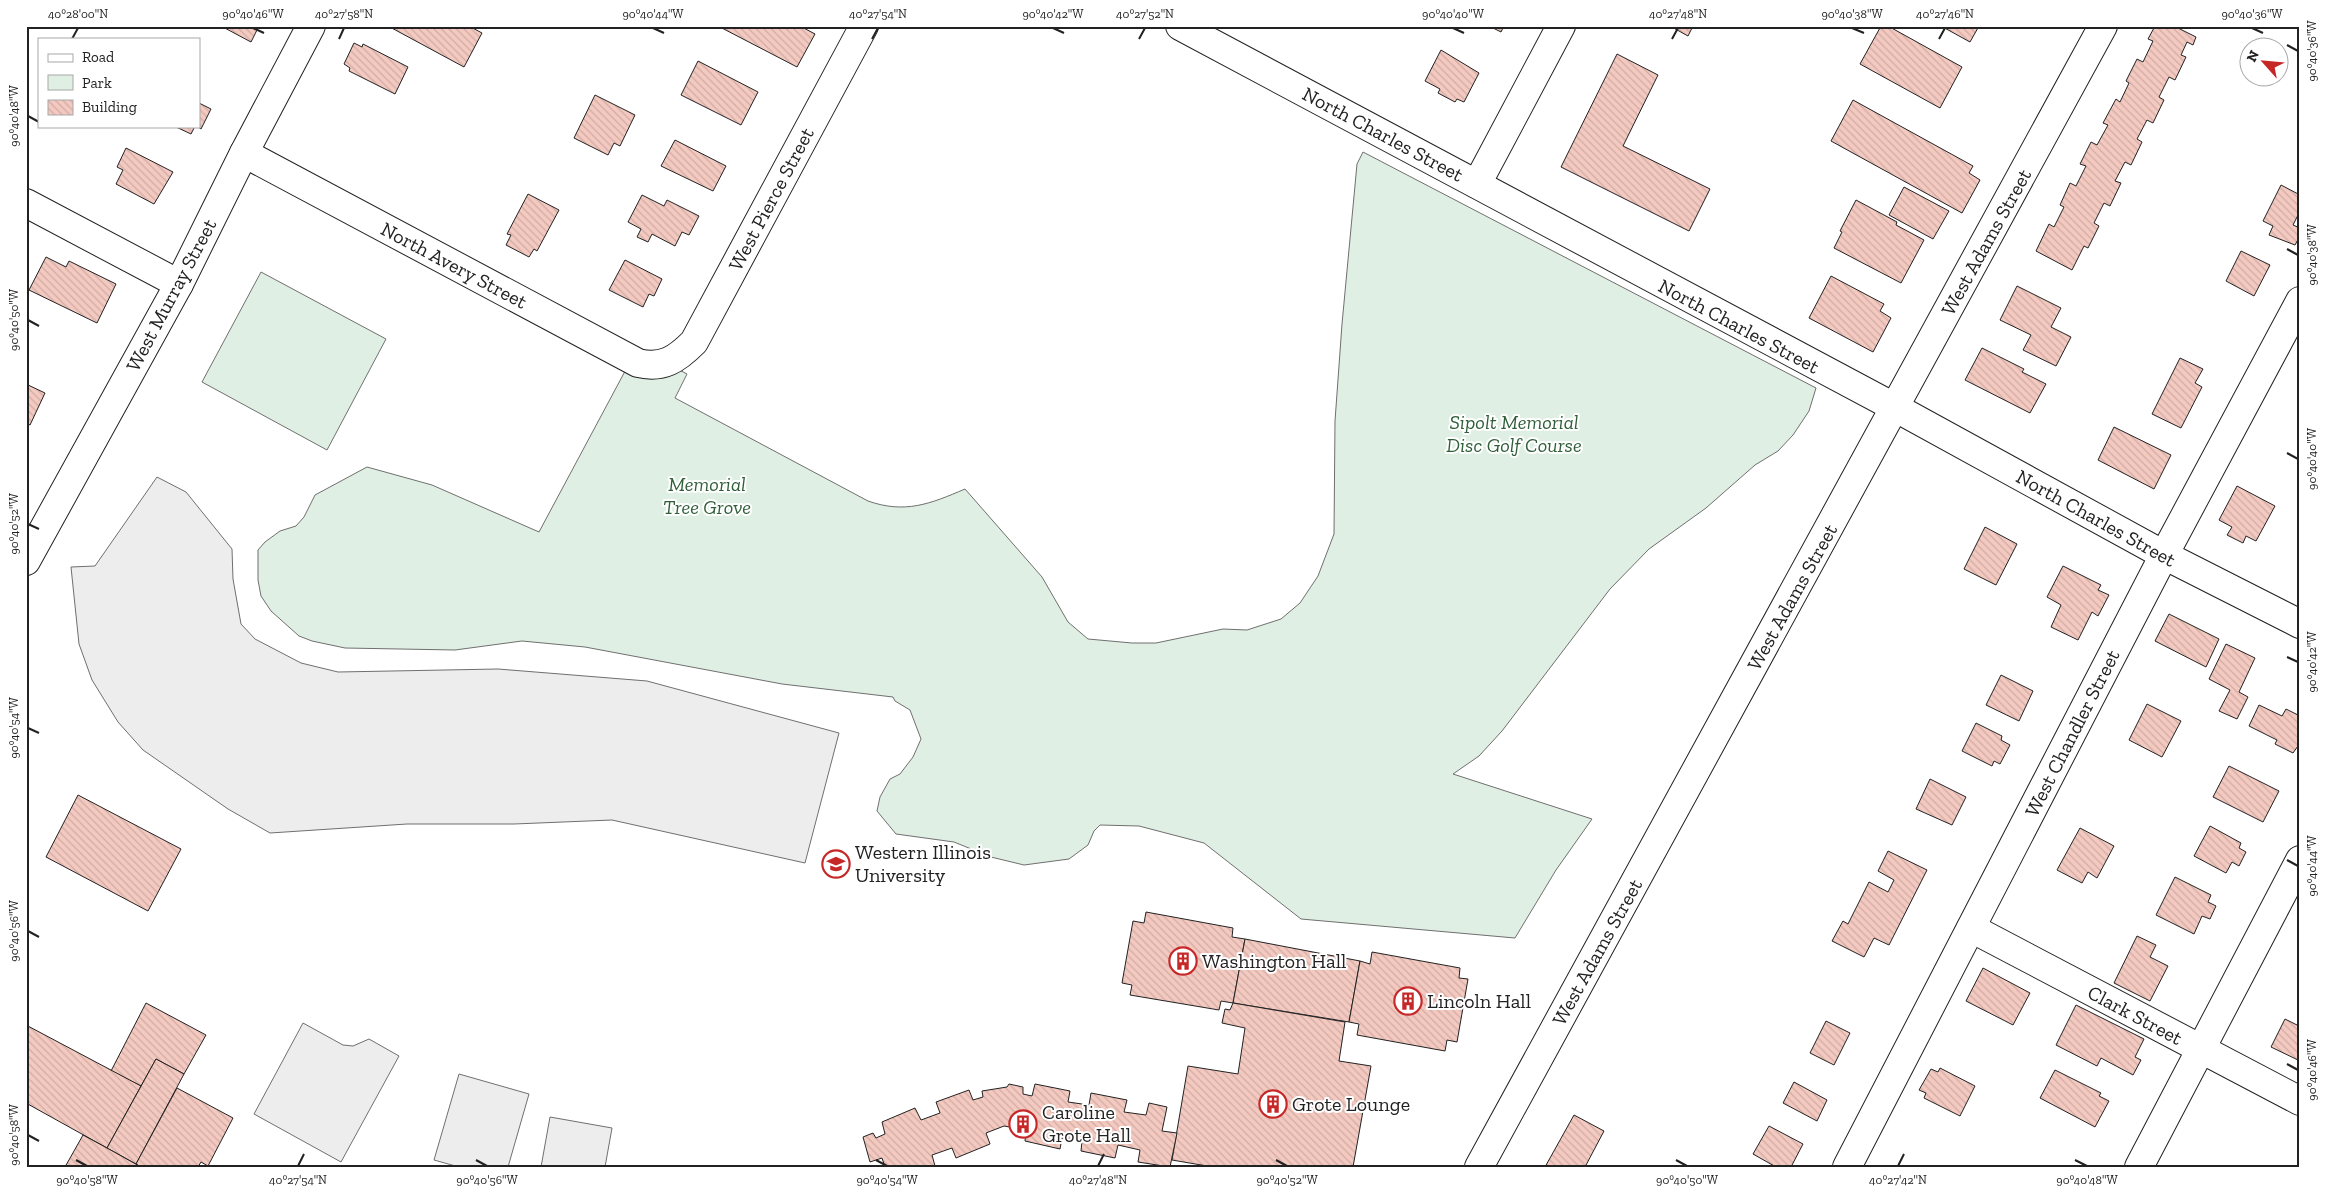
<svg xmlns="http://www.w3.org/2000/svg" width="2326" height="1193" viewBox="0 0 2326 1193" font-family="'Zilla Slab',serif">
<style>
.park{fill:#e0efe3;stroke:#6f6f6f}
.parking{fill:#ededed;stroke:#6f6f6f}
.building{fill:url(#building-back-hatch);stroke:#222}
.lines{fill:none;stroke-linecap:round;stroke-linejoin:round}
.minor-casing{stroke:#222;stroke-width:30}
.minor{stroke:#fff;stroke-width:28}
.ticks{fill:none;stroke:#222;stroke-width:2}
.labels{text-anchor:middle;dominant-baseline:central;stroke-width:4;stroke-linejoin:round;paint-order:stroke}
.street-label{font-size:20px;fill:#222;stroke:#fff}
.park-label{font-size:20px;font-style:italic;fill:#2f5e38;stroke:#fff}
.poi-label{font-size:20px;fill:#222;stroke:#fff;text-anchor:start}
.neatline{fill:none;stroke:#222;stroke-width:2}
.ticks-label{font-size:12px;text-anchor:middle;fill:#222}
</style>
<defs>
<pattern id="building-back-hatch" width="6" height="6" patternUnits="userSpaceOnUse" patternTransform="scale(1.25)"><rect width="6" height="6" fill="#f3c9c0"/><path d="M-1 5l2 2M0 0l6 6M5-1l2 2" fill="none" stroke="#d0aca5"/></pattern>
</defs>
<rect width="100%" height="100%" fill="#fff"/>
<g class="park">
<path d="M1363,152l453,236 -7,23 -16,24 -15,16 -23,14 -49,43 -57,41 -39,40 -108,142 -23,25 -26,18 139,45 -36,51 -41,68 -214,-19 -97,-76 -65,-17 -39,-1 -6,6 -6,14 -19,14 -45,6 -33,-8 -37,-15 -58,-8 -19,-23 3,-14 10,-18 10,-5 13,-17 8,-18 -11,-29 -15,-9 -2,-4 -111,-13 -197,-37 -63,-6 -67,9 -110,-2 -33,-7 -13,-5 -28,-25 -10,-15 -3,-16v-30l7,-8 15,-11 16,-5 8,-9 11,-22 52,-28 65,18 107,47 92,-172 37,4 19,10 -12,24 193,103c37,13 62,3 97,-12l77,88 26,45 20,17 44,4h24l67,-14 24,1 34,-11 19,-16 18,-27 16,-42 1,-113 7,-97 15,-160z"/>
<polygon points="261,272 386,339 327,450 202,382"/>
</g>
<g class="parking">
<polygon points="157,477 186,492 232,549 233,579 241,624 255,639 301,663 338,672 498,669 647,681 839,733 805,863 612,820 514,824 407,824 270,833 228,809 143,750 118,722 92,680 79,644 71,567 95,566"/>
<polygon points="303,1023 343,1045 353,1046 369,1039 399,1056 341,1162 254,1114"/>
<polygon points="459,1074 529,1094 508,1167 459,1167 434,1160"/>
<polygon points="550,1117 612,1128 605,1167 541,1167"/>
</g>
<g class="building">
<polygon points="221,26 259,26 251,42"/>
<polygon points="388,26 469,26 482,33 464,67"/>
<polygon points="718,26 800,26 815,34 797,67"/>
<polygon points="1489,26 1504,26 1501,32"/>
<polygon points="1670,26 1693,26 1688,36"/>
<polygon points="1881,26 1888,26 1962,67 1940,108 1860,64"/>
<polygon points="1941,26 1979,26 1970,42"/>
<polygon points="2155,26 2174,26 2196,37 2193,45 2187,42 2181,55 2186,57 2175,80 2169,77 2159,97 2164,100 2153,123 2147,120 2137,139 2142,142 2131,165 2125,162 2115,181 2121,183 2110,206 2104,203 2094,223 2099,226 2088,248 2084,246 2072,270 2036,251 2049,224 2054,227 2064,207 2060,205 2070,183 2076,186 2086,166 2080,164 2091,142 2097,145 2108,125 2103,123 2116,99 2120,102 2129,83 2126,81 2137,59 2143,62 2153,41 2148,39"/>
<polygon points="354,43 362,47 363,44 408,67 395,94 349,71 350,68 344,64"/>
<polygon points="1441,50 1479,73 1464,102 1457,99 1455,102 1438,93 1440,89 1425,81"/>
<polygon points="1617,54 1658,75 1623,146 1710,189 1689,231 1561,167"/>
<polygon points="698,61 758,92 741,125 681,95"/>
<polygon points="595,95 635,115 620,146 614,143 608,155 574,138"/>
<polygon points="1853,100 1973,166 1969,173 1980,180 1962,213 1831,141"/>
<polygon points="199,103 211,109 201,129 197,126 199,126"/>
<polygon points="174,126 195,126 191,134"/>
<polygon points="675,140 726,166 713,191 661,166"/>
<polygon points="126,148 173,172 154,204 116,184 123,170 117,167"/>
<polygon points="2281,185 2300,195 2300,211 2293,225 2300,228 2300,236 2295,245 2269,235 2273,226 2263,221"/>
<polygon points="1904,187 1949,211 1933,239 1889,215"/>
<polygon points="528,194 559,210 537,251 534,249 529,257 506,245 511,235 507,234"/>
<polygon points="642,195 664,206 667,200 699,216 689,235 682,232 675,246 652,234 648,242 637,237 641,229 628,222"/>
<polygon points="1856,200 1897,222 1896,225 1924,240 1901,283 1834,248 1842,232 1840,231"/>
<polygon points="2241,251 2270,265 2254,296 2226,281"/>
<polygon points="46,257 66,267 69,261 116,284 97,323 29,290"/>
<polygon points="625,260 662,279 654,296 649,294 643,307 609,290"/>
<polygon points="1831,276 1884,304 1880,311 1891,318 1873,352 1809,318"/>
<polygon points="2017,286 2061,308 2051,327 2071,337 2056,366 2023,350 2031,335 2000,320"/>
<polygon points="1982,348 2024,369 2022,372 2046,384 2030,413 1965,380"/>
<polygon points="2180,358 2203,369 2195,383 2202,387 2181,428 2152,414"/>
<polygon points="26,384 45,393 30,425 26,423"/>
<polygon points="2114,427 2171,455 2154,489 2098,460"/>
<polygon points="2237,486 2275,506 2256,541 2246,536 2243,543 2227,535 2232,527 2219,520"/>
<polygon points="1985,527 2017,544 1996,585 1964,569"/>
<polygon points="2063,566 2101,585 2098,590 2109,595 2098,616 2092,612 2078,640 2051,627 2061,605 2047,597"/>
<polygon points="2169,614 2219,639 2206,667 2155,641"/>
<polygon points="2226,644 2255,658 2239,692 2248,697 2237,719 2219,711 2230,690 2209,679"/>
<polygon points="2001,675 2033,691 2019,721 1986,705"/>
<polygon points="2147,704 2181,721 2162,757 2129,740"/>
<polygon points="2259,705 2282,716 2286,709 2300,716 2300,743 2293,753 2275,744 2277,740 2249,726"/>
<polygon points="1976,723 2002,736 2001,740 2010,745 2000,764 1994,761 1992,766 1962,751"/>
<polygon points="2229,766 2279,791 2263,822 2213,797"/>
<polygon points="1930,779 1966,797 1952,825 1916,809"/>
<polygon points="78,795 181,849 148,911 46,857"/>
<polygon points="2210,826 2241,843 2239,848 2246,852 2239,866 2232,862 2226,873 2194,856"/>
<polygon points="2080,828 2114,846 2097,878 2088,872 2082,883 2057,870"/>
<polygon points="1888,851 1927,870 1889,945 1874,938 1864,957 1832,941 1843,921 1848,924 1869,882 1888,892 1894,880 1878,871"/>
<polygon points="2175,877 2211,895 2208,902 2216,906 2210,919 2202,916 2194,934 2156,915"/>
<polygon points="1146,912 1233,928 1232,937 1245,939 1233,1003 1221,1001 1219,1010 1130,995 1132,985 1122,983 1133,921 1144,923"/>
<polygon points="2137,936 2156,945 2150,957 2168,966 2150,1001 2114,983"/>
<polygon points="1245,939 1360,961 1349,1022 1233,1003"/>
<polygon points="1372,952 1460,968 1459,978 1468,979 1457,1042 1447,1040 1445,1051 1357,1035 1359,1024 1349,1022 1360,961 1370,964"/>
<polygon points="1983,968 2030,993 2013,1025 1966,1001"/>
<polygon points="146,1003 206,1035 184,1074 156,1059 141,1086 111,1071"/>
<polygon points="1233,1003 1345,1022 1339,1061 1371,1066 1353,1167 1213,1167 1172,1160 1188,1066 1238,1074 1245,1028 1222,1023 1225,1009 1230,1010"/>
<polygon points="2076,1005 2144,1039 2135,1057 2141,1060 2133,1075 2101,1058 2097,1066 2056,1045"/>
<polygon points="2285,1019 2297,1025 2300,1019 2300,1061 2271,1047"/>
<polygon points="1826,1021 1850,1033 1834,1065 1810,1053"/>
<polygon points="26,1025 141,1086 107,1148 26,1103"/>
<polygon points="156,1059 184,1074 136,1164 107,1148"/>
<polygon points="1940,1068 1975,1086 1960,1116 1924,1098 1926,1093 1919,1090 1931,1069 1938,1072"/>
<polygon points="2055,1070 2101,1093 2099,1096 2109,1101 2095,1127 2040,1098"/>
<polygon points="1794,1082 1827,1100 1817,1121 1783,1103"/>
<polygon points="1009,1084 1023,1087 1023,1094 1032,1096 1035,1084 1070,1091 1068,1102 1089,1105 1091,1093 1127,1100 1124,1112 1146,1115 1149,1103 1167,1107 1162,1131 1177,1133 1170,1167 1138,1162 1140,1150 1118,1145 1115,1158 1081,1151 1082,1141 1062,1138 1060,1149 1025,1141 1026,1130 1004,1126 986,1133 990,1144 956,1158 952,1148 932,1155 935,1166 932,1167 885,1167 882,1158 870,1162 863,1137 873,1133 876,1138 885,1134 882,1122 915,1108 921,1120 940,1113 936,1102 969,1090 973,1100 983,1097 982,1091 1007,1087"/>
<polygon points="177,1088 233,1118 208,1166 201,1162 198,1167 141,1167 136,1164"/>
<polygon points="1574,1115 1604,1131 1585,1167 1545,1167"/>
<polygon points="1769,1126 1803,1144 1791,1167 1776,1167 1753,1154"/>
<polygon points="83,1135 107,1148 141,1167 65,1167"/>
</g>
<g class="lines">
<g class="minor-casing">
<g id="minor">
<polyline points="1180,26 1896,408 2164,555 2300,624"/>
<path d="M244,153l394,210c25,6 39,-4 56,-21l170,-316"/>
<polyline points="1477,184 1561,26"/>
<polyline points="26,203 179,284"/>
<polyline points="26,561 179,284 244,153 311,26"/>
<polyline points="1971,928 2300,1101"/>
<polyline points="1479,1167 2103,26"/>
<polyline points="1847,1167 2164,555 2300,301"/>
<polyline points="2139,1167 2300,860"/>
</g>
</g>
<use href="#minor" class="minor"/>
</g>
<path class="ticks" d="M253,28l11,5M653,28l11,5M1053,28l11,5M1453,28l11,5M1852,28l12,5M2252,28l11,5M72,39l6,-11M339,39l5,-11M872,39l6,-11M1139,39l6,-11M1672,39l6,-11M1939,39l6,-11M2287,45l11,6M28,116l11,6M2287,249l11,6M28,320l11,6M2287,453l11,6M28,524l11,5M2287,657l11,5M28,728l11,5M2287,860l11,6M28,931l11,6M2287,1064l11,6M28,1135l11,6M76,1160l11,6M476,1160l11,6M876,1160l11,6M1276,1160l11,6M1676,1160l11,6M2075,1160l12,6M298,1166l6,-12M1098,1166l6,-12M1898,1166l6,-12"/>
<defs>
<g id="university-ring" transform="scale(1.4375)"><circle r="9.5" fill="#fff" stroke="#c62828" stroke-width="1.5"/><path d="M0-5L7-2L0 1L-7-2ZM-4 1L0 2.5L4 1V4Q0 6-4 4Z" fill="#c62828"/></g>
<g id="building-ring" transform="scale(1.4375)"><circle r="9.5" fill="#fff" stroke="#c62828" stroke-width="1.5"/><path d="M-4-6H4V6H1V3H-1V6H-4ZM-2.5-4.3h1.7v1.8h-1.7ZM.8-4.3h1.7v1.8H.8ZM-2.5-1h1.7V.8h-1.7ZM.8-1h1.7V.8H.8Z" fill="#c62828"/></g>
</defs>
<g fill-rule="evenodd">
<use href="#university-ring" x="836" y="864"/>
<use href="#building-ring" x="1183" y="961"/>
<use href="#building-ring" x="1408" y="1001"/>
<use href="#building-ring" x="1273" y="1104"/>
<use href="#building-ring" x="1023" y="1124"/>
</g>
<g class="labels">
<g class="street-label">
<text transform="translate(1383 134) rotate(28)">North Charles Street</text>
<text transform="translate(771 199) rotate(-62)">West Pierce Street</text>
<text transform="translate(1986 242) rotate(-61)">West Adams Street</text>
<text transform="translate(454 265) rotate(28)">North Avery Street</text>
<text transform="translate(171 295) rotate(-62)">West Murray Street</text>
<text transform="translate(1739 326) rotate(28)">North Charles Street</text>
<text transform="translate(2096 518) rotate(29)">North Charles Street</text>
<text transform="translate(1792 597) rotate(-61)">West Adams Street</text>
<text transform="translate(2072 733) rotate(-63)">West Chandler Street</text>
<text transform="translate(1597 952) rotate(-61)">West Adams Street</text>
<text transform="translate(2135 1015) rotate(28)">Clark Street</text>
</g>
<g class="park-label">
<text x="1514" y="422">Sipolt Memorial<tspan x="1514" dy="23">Disc Golf Course</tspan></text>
<text x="707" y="484">Memorial<tspan x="707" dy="23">Tree Grove</tspan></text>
</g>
<g class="poi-label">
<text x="855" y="852">Western Illinois<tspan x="855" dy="23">University</tspan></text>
<text x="1202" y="961">Washington Hall</text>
<text x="1427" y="1001">Lincoln Hall</text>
<text x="1292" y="1104">Grote Lounge</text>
<text x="1042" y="1112">Caroline<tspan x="1042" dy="23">Grote Hall</tspan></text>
</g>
</g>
<rect width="2326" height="1193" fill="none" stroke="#ffffff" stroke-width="55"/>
<rect x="38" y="38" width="162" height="90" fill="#ffffff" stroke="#a7a7a7"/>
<rect x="48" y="54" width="25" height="8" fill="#ffffff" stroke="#a7a7a7"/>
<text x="82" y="62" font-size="15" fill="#222222">Road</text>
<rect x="48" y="75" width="25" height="15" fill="#e0efe3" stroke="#a7a7a7"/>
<text x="82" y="88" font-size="15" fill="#222222">Park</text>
<rect x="48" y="100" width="25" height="15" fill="url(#building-back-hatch)" stroke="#a7a7a7"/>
<text x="82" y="112" font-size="15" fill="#222222">Building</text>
<g transform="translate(2264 62) rotate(297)"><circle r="24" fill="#ffffff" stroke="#a7a7a7"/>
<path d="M0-4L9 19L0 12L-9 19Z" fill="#c62828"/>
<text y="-8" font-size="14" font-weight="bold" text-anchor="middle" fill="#222222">N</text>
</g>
<rect x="28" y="28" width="2270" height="1138" class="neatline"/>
<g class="ticks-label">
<text x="78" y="18">40°28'00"N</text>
<text x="253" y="18">90°40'46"W</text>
<text x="344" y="18">40°27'58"N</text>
<text x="653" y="18">90°40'44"W</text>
<text x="878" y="18">40°27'54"N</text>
<text x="1053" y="18">90°40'42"W</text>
<text x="1145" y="18">40°27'52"N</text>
<text x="1453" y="18">90°40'40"W</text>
<text x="1678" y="18">40°27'48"N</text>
<text x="1852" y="18">90°40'38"W</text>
<text x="1945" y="18">40°27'46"N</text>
<text x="2252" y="18">90°40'36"W</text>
<text transform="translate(2312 51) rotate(-90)" y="4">90°40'36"W</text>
<text transform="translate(14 116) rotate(-90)" y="4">90°40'48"W</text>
<text transform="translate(2312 255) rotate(-90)" y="4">90°40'38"W</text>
<text transform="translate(14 320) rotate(-90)" y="4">90°40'50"W</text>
<text transform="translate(2312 459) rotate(-90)" y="4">90°40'40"W</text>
<text transform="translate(14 524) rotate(-90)" y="4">90°40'52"W</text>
<text transform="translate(2312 662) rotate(-90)" y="4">90°40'42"W</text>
<text transform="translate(14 728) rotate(-90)" y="4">90°40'54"W</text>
<text transform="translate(2312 866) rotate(-90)" y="4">90°40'44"W</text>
<text transform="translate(14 931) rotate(-90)" y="4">90°40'56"W</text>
<text transform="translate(2312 1070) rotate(-90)" y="4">90°40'46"W</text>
<text transform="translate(14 1135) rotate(-90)" y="4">90°40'58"W</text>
<text x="87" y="1184">90°40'58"W</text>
<text x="298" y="1184">40°27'54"N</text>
<text x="487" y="1184">90°40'56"W</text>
<text x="887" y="1184">90°40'54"W</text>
<text x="1098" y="1184">40°27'48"N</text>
<text x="1287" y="1184">90°40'52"W</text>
<text x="1687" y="1184">90°40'50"W</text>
<text x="1898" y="1184">40°27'42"N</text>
<text x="2087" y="1184">90°40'48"W</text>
</g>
</svg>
